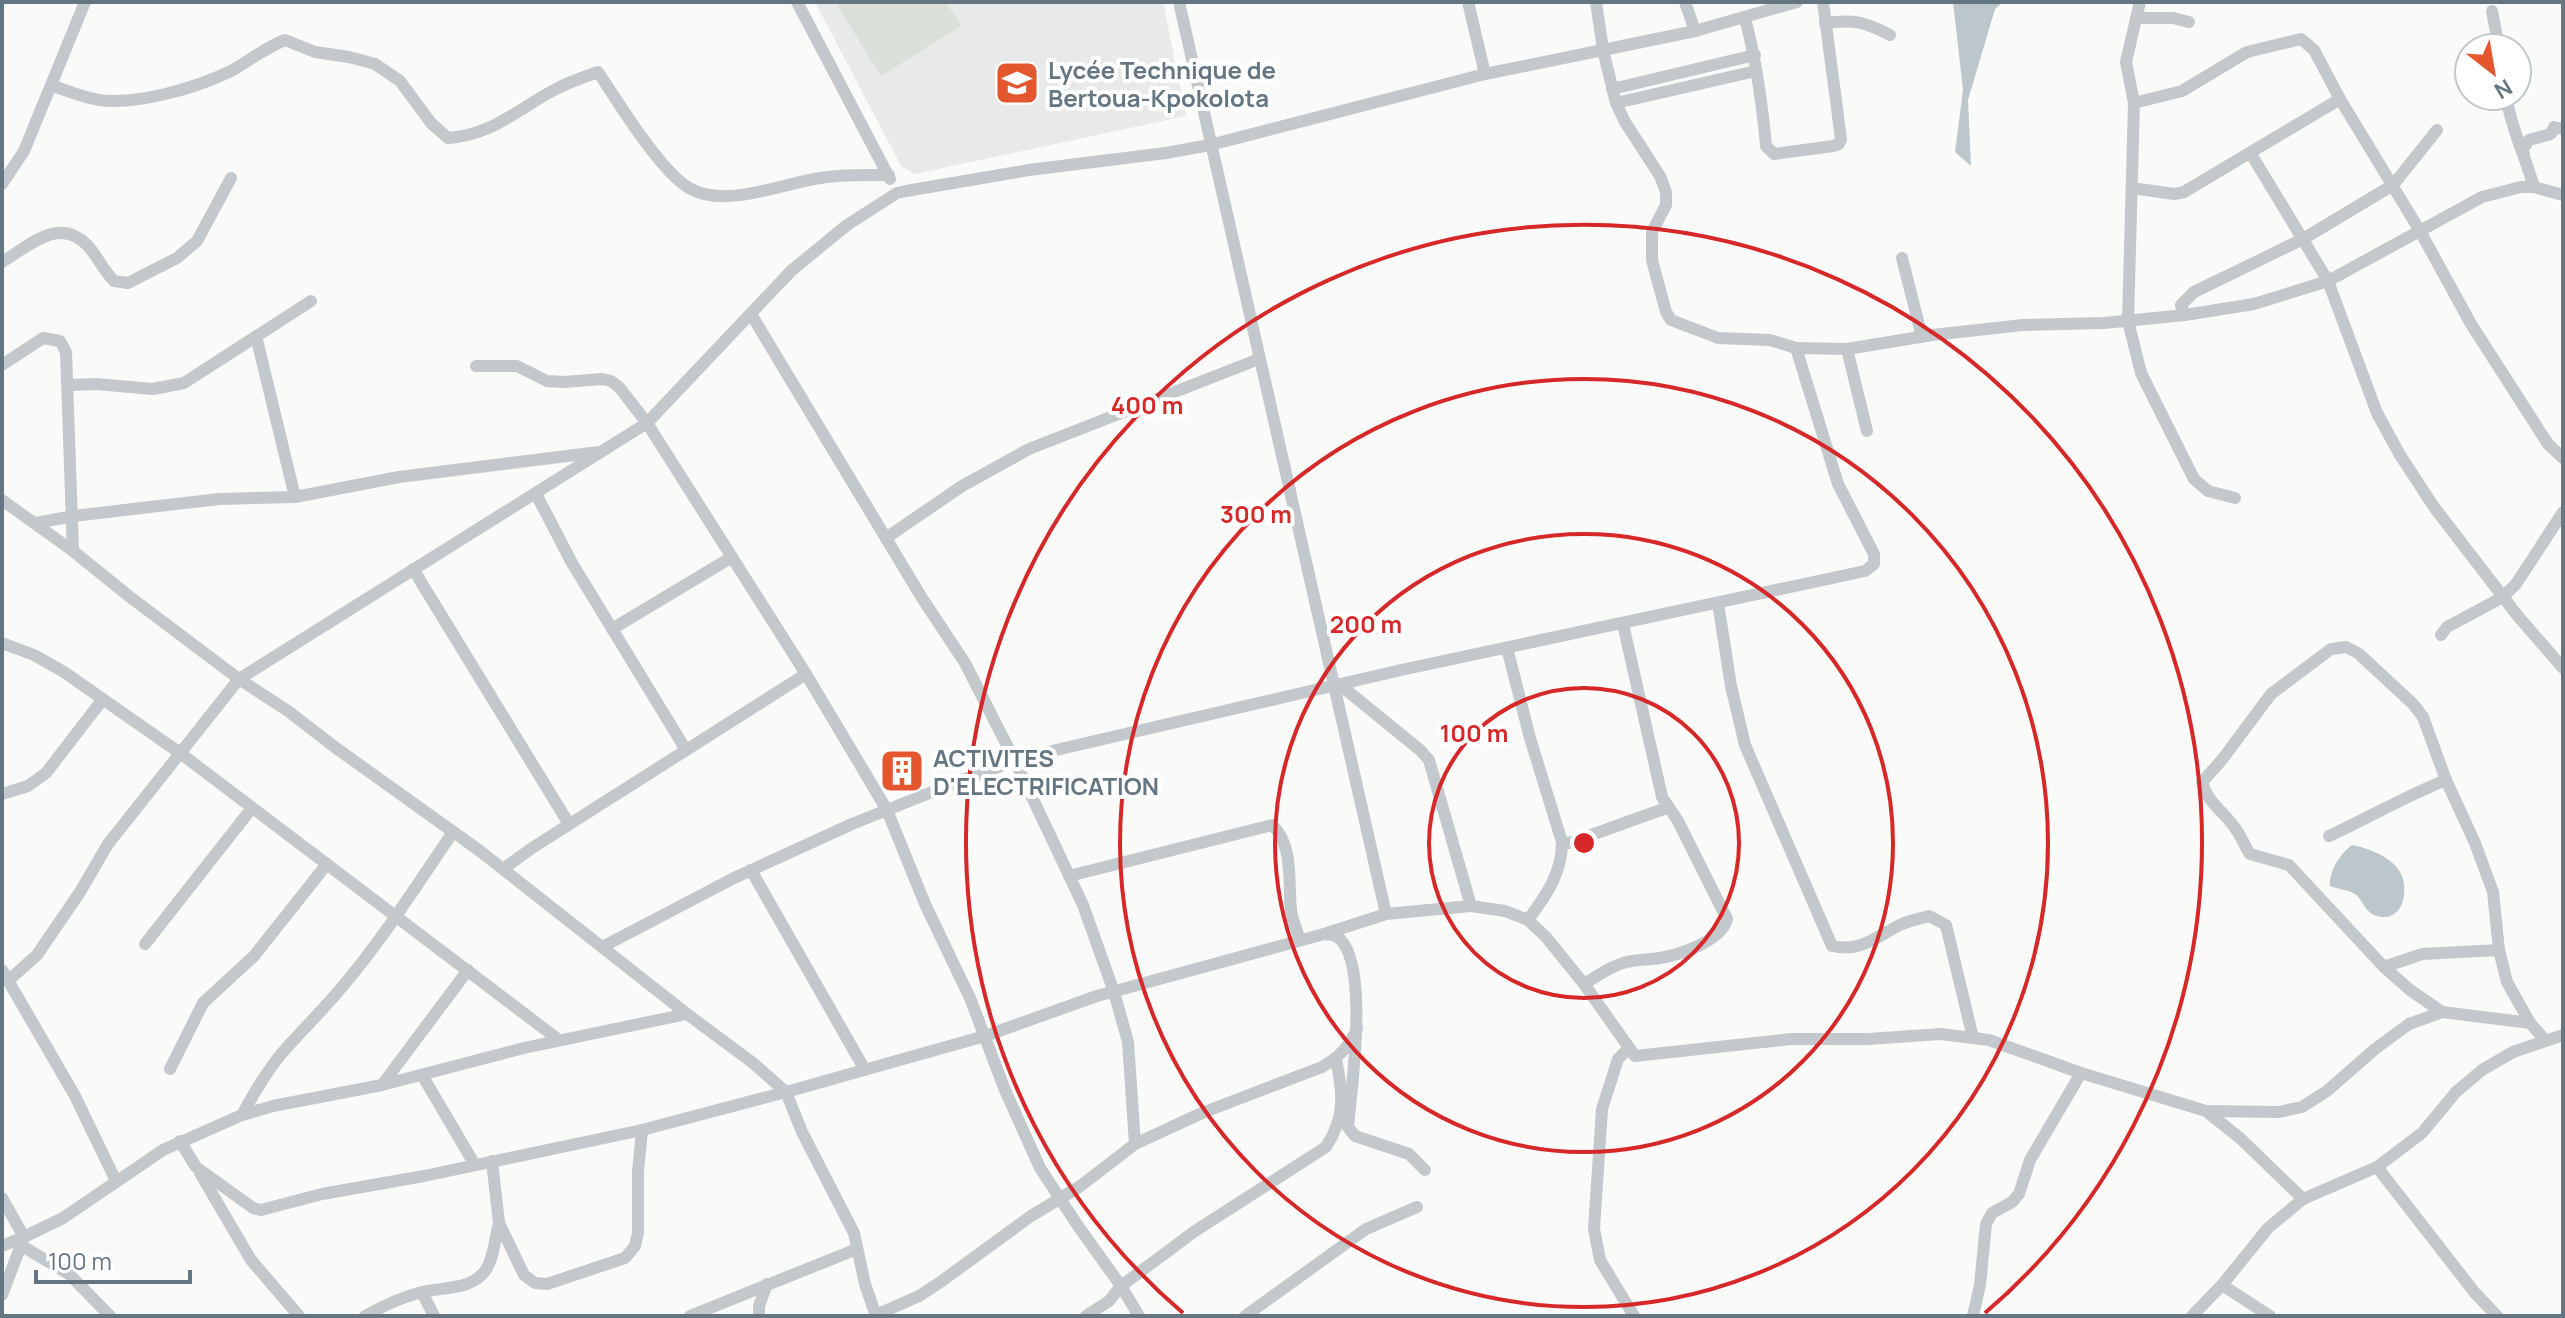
<svg xmlns="http://www.w3.org/2000/svg" width="2565" height="1318" viewBox="0 0 2565 1318" font-family="Manrope,sans-serif">
<style>
.built{fill:#e8e9e9}
.green{fill:#dadfd7}
.water{fill:#bbc7cb}
.lines{fill:none;stroke-linecap:round;stroke-linejoin:round}
.minor{stroke:#c3c8cc;stroke-width:12}
.ring{fill:none;stroke:#d62828;stroke-width:4}
.labels{text-anchor:middle;dominant-baseline:central;stroke-width:8;stroke-linejoin:round;paint-order:stroke}
.poi-label{font-size:24px;font-weight:bold;fill:#657683;stroke:#fff;text-anchor:start}
.centre{fill:#d62828;stroke:#fff;stroke-width:4}
.ring-label{font-size:24px;text-anchor:middle;font-weight:bold;fill:#d62828;stroke:#fff;stroke-width:8;stroke-linejoin:round;paint-order:stroke}
</style>
<rect width="100%" height="100%" fill="#fafaf8"/>
<polygon class="built" points="815,2 1163,2 1186,116 915,174 901,166"/>
<polygon class="green" points="835,2 946,2 961,26 881,76"/>
<g class="water">
<polygon points="1953,2 2003,2 1995,9 1968,100 1971,166 1955,152 1963,90"/>
<path d="M2352,845c16,3 40,12 48,27 10,19 3,51 -23,44 -13,-4 -13,-15 -22,-22 -6,-4 -18,-5 -25,-8 -1,-15 10,-32 22,-41z"/>
</g>
<g class="lines">
<g class="minor">
<polyline points="797,2 890,179"/>
<polyline points="1179,2 1386,914"/>
<polyline points="1468,2 1485,74"/>
<polyline points="1685,2 1695,31"/>
<polyline points="2140,2 2126,62 2134,103 2182,91 2247,52 2301,39 2314,50 2340,99 2420,231 2471,324 2548,444 2563,458"/>
<polyline points="2492,11 2499,48"/>
<path d="M1745,18c11,42 17,84 21,128l8,8 59,-8 6,-2 2,-5 -18,-137"/>
<polyline points="2136,18 2173,18 2189,22"/>
<path d="M1825,23c29,-4 40,-1 65,12"/>
<path d="M51,85c16,6 31,12 48,15 39,5 97,-12 132,-29 18,-10 35,-24 54,-31l30,12 34,5 26,7 25,17 31,42 17,15c45,-3 71,-30 108,-49 13,-7 28,-12 42,-17 20,30 62,99 91,116 37,22 98,-7 138,-11 20,-3 41,-2 62,-2"/>
<polyline points="1612,89 1755,55"/>
<path d="M2506,96c5,32 19,60 28,91"/>
<polyline points="1616,103 1756,71"/>
<polyline points="2134,103 2128,321 2141,373 2194,479 2208,491 2235,498"/>
<polyline points="2524,154 2522,150 2529,140 2551,134 2554,127 2563,129"/>
<polyline points="2,184 24,151 85,2"/>
<polyline points="2132,188 2174,194 2184,192 2340,99"/>
<polyline points="2563,195 2534,187 2521,187 2482,197 2328,281 2377,413 2400,455 2434,507 2517,615 2563,668"/>
<polyline points="1902,258 1922,337"/>
<path d="M2,262c27,-16 57,-46 85,-17 10,10 16,25 27,36l14,2 49,-25 20,-17 34,-63"/>
<polyline points="751,314 922,598 965,663 1015,761 1083,905 1114,992 1128,1042 1135,1144"/>
<polyline points="2185,315 2181,305 2194,292 2303,239 2393,185 2437,130"/>
<polyline points="256,336 295,497"/>
<polyline points="1796,348 1770,340 1718,338 1671,320 1666,312 1652,260 1652,232 1666,205 1666,192 1660,176 1625,122 1616,103 1603,50 1695,31 1797,2"/>
<polyline points="1847,349 1867,431"/>
<polyline points="2,365 43,338 60,341 66,352 73,551"/>
<polyline points="476,366 517,366 547,381 564,382 602,379 611,381 619,387 647,423 806,674 887,810 925,904 970,998 1005,1090 1040,1168 1078,1226 1121,1286 1139,1316"/>
<polyline points="69,385 96,384 153,389 184,383 311,301"/>
<polyline points="536,494 572,563 686,750"/>
<polyline points="2,500 73,551 130,597 239,679 288,711 336,748 480,851 687,1014 753,1063 786,1092 985,1036 1097,996 1324,934 1386,914 1471,906 1505,911 1528,920 1546,937 1584,984 1635,1056 1791,1039 1868,1039 1941,1034 1989,1040 2081,1073 2206,1111 2241,1139 2303,1199"/>
<polyline points="36,523 73,516 219,499 295,497 399,477 599,452"/>
<polyline points="886,538 962,486 1029,449 1259,359"/>
<polyline points="413,569 569,824"/>
<path d="M1718,603l13,83 14,59 87,201c28,6 43,-8 66,-20 9,-5 21,-7 31,-10l17,9 27,113"/>
<polyline points="612,629 732,557"/>
<polyline points="2441,635 2447,627 2503,597 2516,584 2563,512"/>
<polyline points="2,643 34,655 64,672 180,753 559,1040"/>
<path d="M1507,648l23,90 32,104c0,32 -16,53 -34,78"/>
<polyline points="1339,684 1420,750 1429,760 1471,906"/>
<polyline points="2,794 28,786 46,773 103,699"/>
<path d="M2329,836c39,-18 77,-40 117,-56"/>
<polyline points="1562,842 1569,843 1669,807"/>
<polyline points="503,869 532,848 806,674"/>
<polyline points="751,870 865,1070"/>
<path d="M1069,876l203,-51c22,20 16,58 19,85 1,10 6,20 9,30"/>
<path d="M1324,934c2,0 10,1 12,2 35,21 15,155 12,191l7,9 54,18 16,16"/>
<polyline points="145,944 252,808"/>
<polyline points="604,946 734,878 852,824 957,782 1026,757 1401,670 1865,571 1874,564 1874,554 1838,484 1796,348 1847,349 1932,335 2023,325 2104,323 2185,315 2254,304 2328,281 2251,154"/>
<polyline points="2384,967 2422,954 2499,950"/>
<polyline points="2,970 75,1096 116,1181"/>
<polyline points="9,980 37,955 80,892 108,844 239,679 647,423 791,271 847,225 897,193 906,191 1029,170 1166,153 1210,145 1485,74 1603,50 1596,2"/>
<path d="M1584,984c12,-7 25,-17 39,-21 12,-4 25,-3 37,-5 20,-3 63,-18 67,-39l-49,-98 -16,-24 -39,-173"/>
<path d="M2442,1012l-32,-22 -26,-23 -95,-102 -39,-11c-5,-7 -8,-16 -13,-23 -11,-18 -30,-28 -35,-49l19,-21 50,-67 60,-45 15,-2 12,6 55,51 10,13 23,63 29,63 18,49 6,58 8,32 23,41 15,17"/>
<polyline points="1629,1048 1618,1059 1602,1109 1594,1229 1600,1260 1634,1316"/>
<polyline points="170,1069 203,1003 254,956 327,864"/>
<polyline points="422,1075 475,1165"/>
<polyline points="382,1085 468,970"/>
<polyline points="2206,1111 2279,1112 2302,1107 2327,1091 2375,1049 2409,1024 2442,1012 2530,1023"/>
<path d="M242,1115c12,-22 24,-43 40,-62 21,-24 45,-47 65,-72 39,-47 72,-99 106,-149"/>
<polyline points="180,1141 196,1167 253,1208 261,1210 322,1194 424,1176 642,1130 786,1092 802,1132 854,1233 865,1284 876,1316"/>
<polyline points="492,1161 499,1223 524,1275 535,1283 547,1284 625,1258 635,1246 638,1233 638,1172 642,1130"/>
<polyline points="2377,1167 2475,1293 2497,1316"/>
<polyline points="200,1173 251,1260 299,1316"/>
<polyline points="2,1198 24,1237 2,1246"/>
<polyline points="22,1246 69,1274 110,1316"/>
<polyline points="2222,1285 2270,1316"/>
<polyline points="422,1292 434,1316"/>
<polyline points="2,1295 24,1237 63,1218 163,1150 242,1115 273,1106 382,1085 524,1048 687,1014"/>
<path d="M876,1315l43,-19 20,-13 92,-67 48,-29 56,-43 67,-31 120,-46c17,-10 27,-20 35,-38"/>
<path d="M365,1316c18,-10 37,-19 57,-24 22,-5 49,-2 63,-21 9,-12 10,-34 14,-48"/>
<polyline points="690,1316 857,1249"/>
<polyline points="759,1316 759,1306 767,1284"/>
<path d="M1086,1316l23,-15 12,-15 74,-55 131,-84c20,-31 17,-54 10,-88"/>
<polyline points="1245,1316 1366,1229 1417,1207"/>
<polyline points="1973,1316 1980,1285 1986,1224 1992,1213 2012,1202 2019,1194 2030,1160 2081,1073"/>
<polyline points="2192,1316 2222,1285 2268,1228 2303,1199 2377,1167 2422,1133 2456,1092 2482,1070 2513,1052 2563,1035"/>
</g>
</g>
<g class="ring">
<circle cx="1584" cy="843" r="155"/>
<circle cx="1584" cy="843" r="309"/>
<circle cx="1584" cy="843" r="464"/>
<path d="M1183 1313A618 618 0 1 1 1985 1313"/>
</g>
<defs>
<g id="school-square" transform="scale(2.3)"><rect x="-9" y="-9" width="18" height="18" rx="4" fill="#e4572e" stroke="#fff"/><path d="M0-5L7-2L0 1L-7-2ZM-4 1L0 2.5L4 1V4Q0 6-4 4Z" fill="#fff"/></g>
<g id="building-square" transform="scale(2.3)"><rect x="-9" y="-9" width="18" height="18" rx="4" fill="#e4572e" stroke="#fff"/><path d="M-4-6H4V6H1V3H-1V6H-4ZM-2.5-4.3h1.7v1.8h-1.7ZM.8-4.3h1.7v1.8H.8ZM-2.5-1h1.7V.8h-1.7ZM.8-1h1.7V.8H.8Z" fill="#fff"/></g>
</defs>
<g fill-rule="evenodd">
<use href="#school-square" x="1017" y="83"/>
<use href="#building-square" x="902" y="771"/>
</g>
<g class="labels">
<g class="poi-label">
<text x="1048" y="69">Lycée Technique de<tspan x="1048" dy="28">Bertoua-Kpokolota</tspan></text>
<text x="933" y="757">ACTIVITES<tspan x="933" dy="28">D'ELECTRIFICATION</tspan></text>
</g>
</g>
<circle cx="1584" cy="843" r="12" class="centre"/>
<g class="ring-label">
<text x="1147" y="414">400 m</text>
<text x="1256" y="523">300 m</text>
<text x="1366" y="633">200 m</text>
<text x="1474" y="742">100 m</text>
</g>
<rect width="2565" height="1318" fill="none" stroke="#657683" stroke-width="8"/>
<g transform="translate(2493 72) rotate(149)"><circle r="38" fill="#ffffff" stroke="#c1c8cd" stroke-width="2"/>
<path d="M0-6L14 30L0 20L-14 30Z" fill="#e4572e"/>
<text y="-12" font-size="22" font-weight="bold" text-anchor="middle" fill="#657683">N</text>
</g>
<path d="M36 1270v12h154v-12" fill="none" stroke="#657683" stroke-width="4"/>
<text x="48" y="1270" font-size="24" fill="#657683" stroke="#ffffff" stroke-width="6" paint-order="stroke">100 m</text>
</svg>
